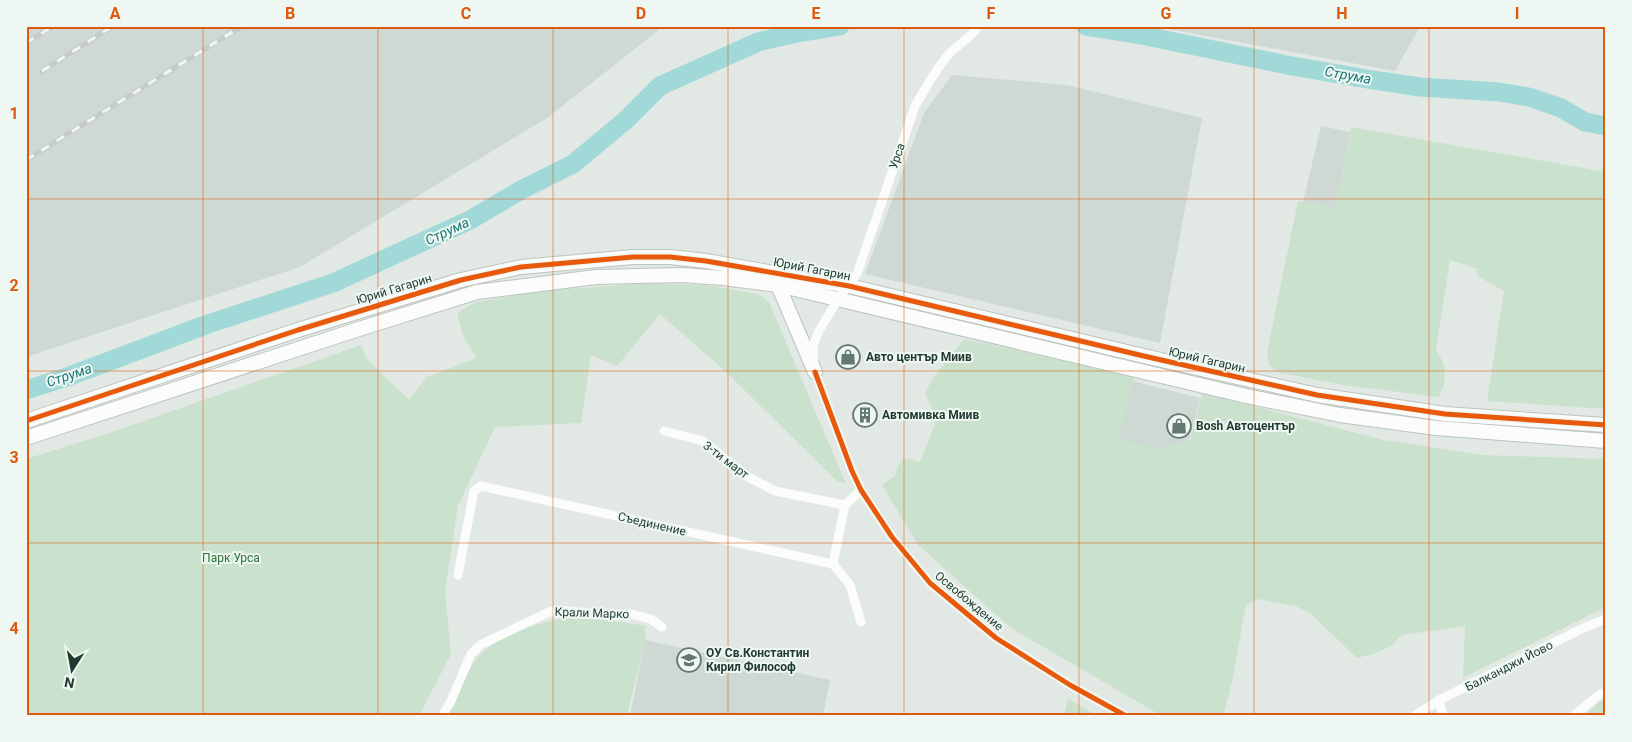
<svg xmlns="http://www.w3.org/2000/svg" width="1632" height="742" viewBox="0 0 1632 742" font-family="Roboto,sans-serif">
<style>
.built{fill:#cfd9d3}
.green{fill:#cae2cd}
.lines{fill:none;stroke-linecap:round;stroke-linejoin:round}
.river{stroke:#a0d9d7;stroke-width:19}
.secondary-casing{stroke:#bbc5bf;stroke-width:16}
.street{stroke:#fbfcfb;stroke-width:9}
.secondary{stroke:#fbfcfb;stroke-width:14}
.rail-casing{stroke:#c6cac8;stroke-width:5}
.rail{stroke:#eff7f2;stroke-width:3;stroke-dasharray:9;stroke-linecap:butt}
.cycleway-casing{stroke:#eff7f2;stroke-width:8}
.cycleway{stroke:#e8590c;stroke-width:5}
.grid{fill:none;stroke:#de580e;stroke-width:1;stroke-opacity:0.55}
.labels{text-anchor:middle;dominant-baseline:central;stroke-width:4;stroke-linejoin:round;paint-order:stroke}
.street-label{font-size:12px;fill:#1f3b2f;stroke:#eff7f2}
.poi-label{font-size:12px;font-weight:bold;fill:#1f3b2f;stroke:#eff7f2;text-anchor:start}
.park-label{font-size:12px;fill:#297239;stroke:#eff7f2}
.water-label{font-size:14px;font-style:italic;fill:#187878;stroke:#eff7f2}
.neatline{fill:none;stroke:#de580e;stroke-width:2}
.grid-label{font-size:16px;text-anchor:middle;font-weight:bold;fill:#de580e}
</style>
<rect width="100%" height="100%" fill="#e2e8e4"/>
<g class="built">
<polygon points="26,26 664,26 547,118 300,267 26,357"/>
<polygon points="1152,26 1420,26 1395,71"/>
<polygon points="952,75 1067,85 1202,118 1160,343 865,274 924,113"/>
<polygon points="1321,126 1350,132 1336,208 1303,202"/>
<polygon points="1132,381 1200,398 1188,446 1156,455 1117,444"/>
<polygon points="645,640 830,680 823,716 630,716"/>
</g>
<g class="green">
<polygon points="1351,127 1606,172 1606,409 1487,401 1504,291 1477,276 1477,269 1450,260 1436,348 1444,365 1445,382 1439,397 1343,385 1277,372 1269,364 1267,352 1298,201 1336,208"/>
<polygon points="647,283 706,285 758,294 769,302 846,484 837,481 725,371 660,314 617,366 591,355 581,423 495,427 458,506 445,592 451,654 419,716 26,716 26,459 112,432 361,345 366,358 409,400 427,377 477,358 463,336 457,313 474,303 531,292"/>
<polygon points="964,339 1134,376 1119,439 1158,450 1190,441 1202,393 1384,440 1483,455 1606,459 1606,607 1463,678 1465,626 1402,635 1391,646 1376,653 1357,658 1312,615 1296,606 1258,599 1246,605 1232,682 1223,716 1162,716 1011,628 918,545 882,485 895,476 898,465 905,458 920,462 935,424 931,406 925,394 932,379"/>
<path d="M571,618l44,3 31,5 -1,14 -18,76h-180c11,-17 16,-39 28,-55 17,-24 67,-42 96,-43z"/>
<polygon points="1068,699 1098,716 1064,716"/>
<polygon points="1606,699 1606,716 1585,716 1600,701"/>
</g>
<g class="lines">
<g class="river">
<polyline points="1086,26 1136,34 1292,66 1367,79 1420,87 1499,92 1529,97 1561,108 1585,122 1606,126"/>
<polyline points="26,390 67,377 208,324 333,283 470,220 521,190 573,164 626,120 660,86 758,42 792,34 840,26"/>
</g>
<g class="secondary-casing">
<g id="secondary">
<polyline points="778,285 815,372"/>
<polyline points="26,421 298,330 461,280 521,267 633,257 670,257 706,261 849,286 1148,357 1317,395 1445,414 1606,425"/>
<polyline points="26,438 359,329 477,292 596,277 637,276 682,275 723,278 778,285 1246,396 1340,415 1436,428 1606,441"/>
</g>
</g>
<g class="street">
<path d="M978,26c-6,12 -19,17 -28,27 -14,15 -24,35 -35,53l-58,168 -19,25 -19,32 -5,12 -1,12 2,17 37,99 9,19 31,47 38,46 66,55 74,47 56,31"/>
<polyline points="664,431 703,441 748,477 775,491 845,505"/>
<polyline points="833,564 850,585 861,622"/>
<polyline points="458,575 474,491 481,486 833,564 845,505 861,490"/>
<polyline points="1439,700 1443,716"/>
<polyline points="442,716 450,703 471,654 480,645 551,611 568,611 619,616 631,614 651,619 662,627"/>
<polyline points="1414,716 1439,700 1583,628 1606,619"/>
<polyline points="1573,716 1599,695 1606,692"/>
</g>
<use href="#secondary" class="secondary"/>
<g class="rail-casing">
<g id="rail">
<polyline points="26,43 53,26"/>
<polyline points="42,71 113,26"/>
<polyline points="26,160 242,26"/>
</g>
</g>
<use href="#rail" class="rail"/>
<g class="cycleway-casing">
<g id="cycleway">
<polyline points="815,372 852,471 861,490 892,537 930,583 996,638 1070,685 1126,716"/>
<polyline points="26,421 298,330 461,280 521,267 633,257 670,257 706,261 849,286 1148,357 1317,395 1445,414 1606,425"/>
</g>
</g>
<use href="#cycleway" class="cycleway"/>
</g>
<path class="grid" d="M203,26v690M378,26v690M553,26v690M728,26v690M904,26v690M1079,26v690M1254,26v690M1429,26v690M26,199h1580M26,371h1580M26,543h1580"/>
<defs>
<g id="shop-ring" transform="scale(1.25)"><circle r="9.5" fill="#eff7f2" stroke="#63786e" stroke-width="1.5"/><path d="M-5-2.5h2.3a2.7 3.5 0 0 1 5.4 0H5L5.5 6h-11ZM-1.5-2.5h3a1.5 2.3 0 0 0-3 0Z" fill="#63786e"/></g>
<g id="building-ring" transform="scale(1.25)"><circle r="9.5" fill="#eff7f2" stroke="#63786e" stroke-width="1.5"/><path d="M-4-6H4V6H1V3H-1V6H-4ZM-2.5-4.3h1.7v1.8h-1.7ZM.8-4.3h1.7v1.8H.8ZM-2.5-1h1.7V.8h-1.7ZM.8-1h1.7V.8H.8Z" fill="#63786e"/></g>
<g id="school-ring" transform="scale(1.25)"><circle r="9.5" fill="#eff7f2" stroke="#63786e" stroke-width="1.5"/><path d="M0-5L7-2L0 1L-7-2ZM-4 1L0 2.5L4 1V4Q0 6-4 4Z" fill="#63786e"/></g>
</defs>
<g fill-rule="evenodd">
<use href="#shop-ring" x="848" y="357"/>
<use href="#building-ring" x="865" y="415"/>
<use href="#shop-ring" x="1179" y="426"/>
<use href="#school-ring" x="689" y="660"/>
</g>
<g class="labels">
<g class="street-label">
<text transform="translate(897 156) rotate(-71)">Урса</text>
<text transform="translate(812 269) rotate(11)">Юрий Гагарин</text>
<text transform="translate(394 289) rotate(-17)">Юрий Гагарин</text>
<text transform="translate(1207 360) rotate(13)">Юрий Гагарин</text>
<text transform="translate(726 460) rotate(37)">3-ти март</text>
<text transform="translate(652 524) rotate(13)">Съединение</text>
<text transform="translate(969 601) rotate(40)">Освобождение</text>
<text transform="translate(592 613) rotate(2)">Крали Марко</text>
<text transform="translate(1509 666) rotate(-27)">Балканджи Йово</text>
</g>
<g class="poi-label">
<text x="866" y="357">Авто център Миив</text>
<text x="882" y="415">Автомивка Миив</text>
<text x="1196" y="426">Bosh Автоцентър</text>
<text x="706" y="653">ОУ Св.Константин<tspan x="706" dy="14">Кирил Философ</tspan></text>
</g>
<g class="park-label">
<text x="231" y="558">Парк Урса</text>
</g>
<g class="water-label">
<text transform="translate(1348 75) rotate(10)">Струма</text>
<text transform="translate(447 231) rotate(-25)">Струма</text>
<text transform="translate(69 375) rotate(-19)">Струма</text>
</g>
</g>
<rect width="1632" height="742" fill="none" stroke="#eff7f2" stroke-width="55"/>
<g transform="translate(72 670) rotate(191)" stroke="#eff7f2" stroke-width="4" paint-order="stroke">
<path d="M0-4L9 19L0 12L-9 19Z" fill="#1f3b2f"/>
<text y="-8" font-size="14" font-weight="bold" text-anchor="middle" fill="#1f3b2f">N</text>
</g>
<rect x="28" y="28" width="1576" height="686" class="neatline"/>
<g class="grid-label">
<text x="115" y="19">A</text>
<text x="290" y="19">B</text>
<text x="466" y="19">C</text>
<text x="641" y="19">D</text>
<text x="816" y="19">E</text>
<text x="991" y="19">F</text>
<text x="1166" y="19">G</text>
<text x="1342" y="19">H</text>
<text x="1517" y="19">I</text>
<text x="14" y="119">1</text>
<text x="14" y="291">2</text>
<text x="14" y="463">3</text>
<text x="14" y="634">4</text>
</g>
</svg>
